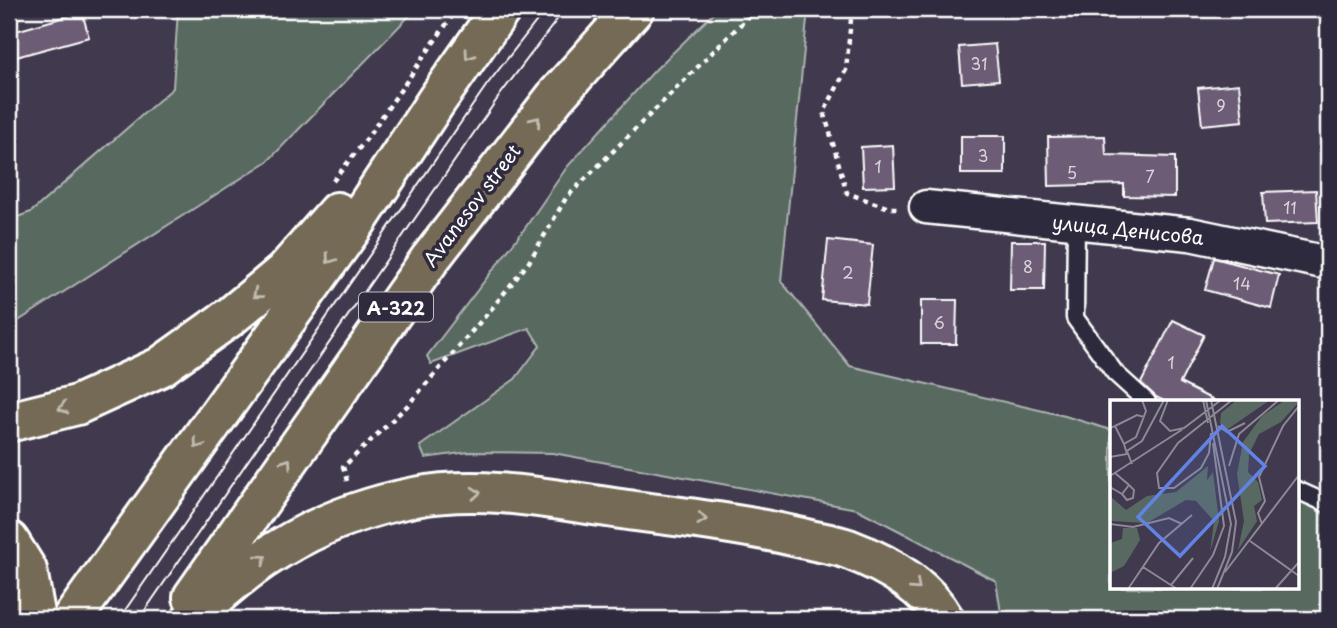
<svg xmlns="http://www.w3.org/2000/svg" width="1337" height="628" font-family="'Playpen Sans',sans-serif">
	<rect width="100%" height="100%" fill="#41394e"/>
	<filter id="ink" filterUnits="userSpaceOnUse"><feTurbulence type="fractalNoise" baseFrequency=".0143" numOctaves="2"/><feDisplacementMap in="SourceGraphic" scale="14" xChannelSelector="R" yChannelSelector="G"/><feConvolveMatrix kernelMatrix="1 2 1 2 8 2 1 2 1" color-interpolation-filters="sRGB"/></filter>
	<g filter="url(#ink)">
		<path fill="#586961" stroke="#acb4b0" stroke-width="2" d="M 178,9 L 416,9 L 268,161 L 9,327 L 9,220 L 31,212 L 173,88 Z
			M 718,9 L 808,9 L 781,281 L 850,366 L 1065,416 L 1111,430 L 1111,588 L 1297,588 L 1297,500 L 1314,508 L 1328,518 L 1328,619 L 1002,619 L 996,581 L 857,509 L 553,453 L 469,452 L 425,458 L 420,446 L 515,379 L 540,346 L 529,328 L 431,364 L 427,356 L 525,228 L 567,167 L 655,70 Z"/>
		<path fill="#6c5b75" stroke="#fff" stroke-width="2" d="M 82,12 L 89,37 L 9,59 L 9,33 Z
			M 995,44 L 999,80 L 962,83 L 959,47 Z
			M 1239,84 L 1243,121 L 1202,125 L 1198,88 Z
			M 961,136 L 1005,136 L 1005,174 L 961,174 Z
			M 1105,136 L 1106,155 L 1175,157 L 1175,197 L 1124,196 L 1124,184 L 1049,186 L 1048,137 Z
			M 893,145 L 895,186 L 863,187 L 861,147 Z
			M 1316,190 L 1318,222 L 1265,224 L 1263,192 Z
			M 828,240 L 873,245 L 867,304 L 822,300 Z
			M 1011,241 L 1045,241 L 1044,290 L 1010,290 Z
			M 1214,258 L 1279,275 L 1271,308 L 1205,290 Z
			M 921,300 L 957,300 L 956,344 L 921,344 Z
			M 1173,320 L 1204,335 L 1180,383 L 1217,402 L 1166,402 L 1156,397 L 1141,383 Z"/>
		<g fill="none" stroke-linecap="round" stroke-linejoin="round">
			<g stroke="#fff" stroke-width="21">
				<path id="lane" d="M 1076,223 L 1075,318 L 1115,373 L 1147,402
					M 1297,490 L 1328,504"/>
			</g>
			<g stroke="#fff" stroke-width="37">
				<path id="street" d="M 926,207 L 1190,234 L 1328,263"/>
			</g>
			<g stroke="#fff" stroke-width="44">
				<path id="highway" d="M 9,422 L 77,405 L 160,367 L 230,317 L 284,272 L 337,212
					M 9,541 L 27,570 L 36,619
					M 193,597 L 430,259 L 556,96 L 634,9
					M 72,619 L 355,224 L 437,100 L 501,9
					M 192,619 C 255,555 326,514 415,497 C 487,483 564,502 635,511 C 692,518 747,525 802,538 C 817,542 834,544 848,549 C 885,563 925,585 944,619"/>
			</g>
			<path stroke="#fff" stroke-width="4.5" stroke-dasharray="5 5" stroke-linecap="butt" d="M 852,9 L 846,70 L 824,112 L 847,193 L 889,208 L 899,208
				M 333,181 L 365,141 L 457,9
				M 347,481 L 343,467 L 407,406 L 493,307 L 529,262 L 566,198 L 756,9"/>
			<use href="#lane" stroke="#2f2a3d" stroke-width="16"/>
			<use href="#street" stroke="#2f2a3d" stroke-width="32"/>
			<use href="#highway" stroke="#746b55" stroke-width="38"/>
			<path stroke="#fff" stroke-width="2" d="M 119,619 L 486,86 L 546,9
				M 139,619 L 500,95 L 565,9"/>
		</g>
		<defs><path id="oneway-chevron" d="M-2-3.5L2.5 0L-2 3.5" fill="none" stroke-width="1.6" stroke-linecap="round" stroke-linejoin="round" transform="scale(1.75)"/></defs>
		<g stroke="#c0bcb2">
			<use href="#oneway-chevron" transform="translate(469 55) rotate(125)"/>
			<use href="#oneway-chevron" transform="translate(536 121) rotate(-51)"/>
			<use href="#oneway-chevron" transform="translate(330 259) rotate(126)"/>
			<use href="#oneway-chevron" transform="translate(257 294) rotate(141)"/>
			<use href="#oneway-chevron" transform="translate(63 408) rotate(165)"/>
			<use href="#oneway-chevron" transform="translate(198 444) rotate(126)"/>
			<use href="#oneway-chevron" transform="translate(287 463) rotate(-55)"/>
			<use href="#oneway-chevron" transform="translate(476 493) rotate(-4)"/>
			<use href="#oneway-chevron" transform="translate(702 519) rotate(7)"/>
			<use href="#oneway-chevron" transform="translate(262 559) rotate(-37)"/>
			<use href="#oneway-chevron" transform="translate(916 586) rotate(42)"/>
		</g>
	</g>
	<g text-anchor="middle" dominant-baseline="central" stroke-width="7" stroke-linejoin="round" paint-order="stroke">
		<g font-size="16" fill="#dad6dc">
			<text x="979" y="63">31</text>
			<text x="1221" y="105">9</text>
			<text x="983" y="155">3</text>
			<text x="878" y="166">1</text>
			<text x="1072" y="172">5</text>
			<text x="1150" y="176">7</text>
			<text x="1290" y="207">11</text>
			<text x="1028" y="266">8</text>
			<text x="848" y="272">2</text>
			<text x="1242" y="283">14</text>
			<text x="939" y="322">6</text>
			<text x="1171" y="362">1</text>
		</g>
		<rect fill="#2f2a3d" stroke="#c1bfc5" stroke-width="2" x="359" y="292.5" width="74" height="29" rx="5"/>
		<g font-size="18" font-weight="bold" fill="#fff">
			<text x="396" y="307">А-322</text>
		</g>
		<g font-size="19" fill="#fff" stroke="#2f2a3d">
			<text transform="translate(471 205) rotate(-53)">Avanesov street</text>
			<text transform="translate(1128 229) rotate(6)">улица Денисова</text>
		</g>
	</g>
	<g transform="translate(1110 400)">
		<rect width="189" height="189" fill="#41394e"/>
		<path d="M 127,0 L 160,0 L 118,29 L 110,23 L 111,13 ZM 175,0 L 189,2 L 171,22 L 149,34 L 139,54 L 138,72 L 148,82 L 152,100 L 144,106 L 147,121 L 128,150 L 134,121 L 127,74 L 133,42 L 152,16 ZM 98,66 L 97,80 L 103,72 L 109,121 L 100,152 L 104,121 L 86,101 L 76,100 L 37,123 L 0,121 L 0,96 L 16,110 L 37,96 L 66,92 ZM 13,128 L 27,128 L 30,140 L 14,166 L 0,173 L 0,143 L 12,139 Z" fill="#586961"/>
		<path fill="none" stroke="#8d8895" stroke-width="2" d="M 58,0 L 50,21 L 60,31 L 74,28 L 111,0M 93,0 L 98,23M 96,0 L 121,124 L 115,157 L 102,189M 101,0 L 126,122 L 122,152 L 107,189M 5,26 L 27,15 L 34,17M 108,26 L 117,32 L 135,23M 0,28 L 5,26 L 14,44M 101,33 L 99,53 L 91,68 L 64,88 L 49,88 L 47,73 L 68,43 L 122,0M 0,57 L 17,54 L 14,44 L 26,37 L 36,11 L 32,0M 22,64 L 17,51 L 32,41 L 54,0M 119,66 L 129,34 L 169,0M 0,76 L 73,29M 0,87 L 12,94 L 19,85 L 5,73M 12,94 L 17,100 L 23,98 L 24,90 L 19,85M 0,124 L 23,127 L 59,118 L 72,124M 152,124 L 148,113 L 155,101 L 149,77 L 173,26 L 189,6M 140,141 L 189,176M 33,167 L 67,189M 115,172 L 189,75M 61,185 L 83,158M 18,189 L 49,143 L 82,115M 80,189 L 103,155 L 114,126 L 103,43M 165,189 L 189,162"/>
		<path fill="#6183e4" fill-opacity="0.15" stroke="#6183e4" stroke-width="3.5" d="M 112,26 L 155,66 L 70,156 L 28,117 Z"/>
		<rect width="189" height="189" fill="none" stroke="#fff" stroke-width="3.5"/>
	</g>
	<rect width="1337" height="628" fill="none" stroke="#2f2a3d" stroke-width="35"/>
	<rect x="18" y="18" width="1302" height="593" fill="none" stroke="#fff" stroke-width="2.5" filter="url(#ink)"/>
</svg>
